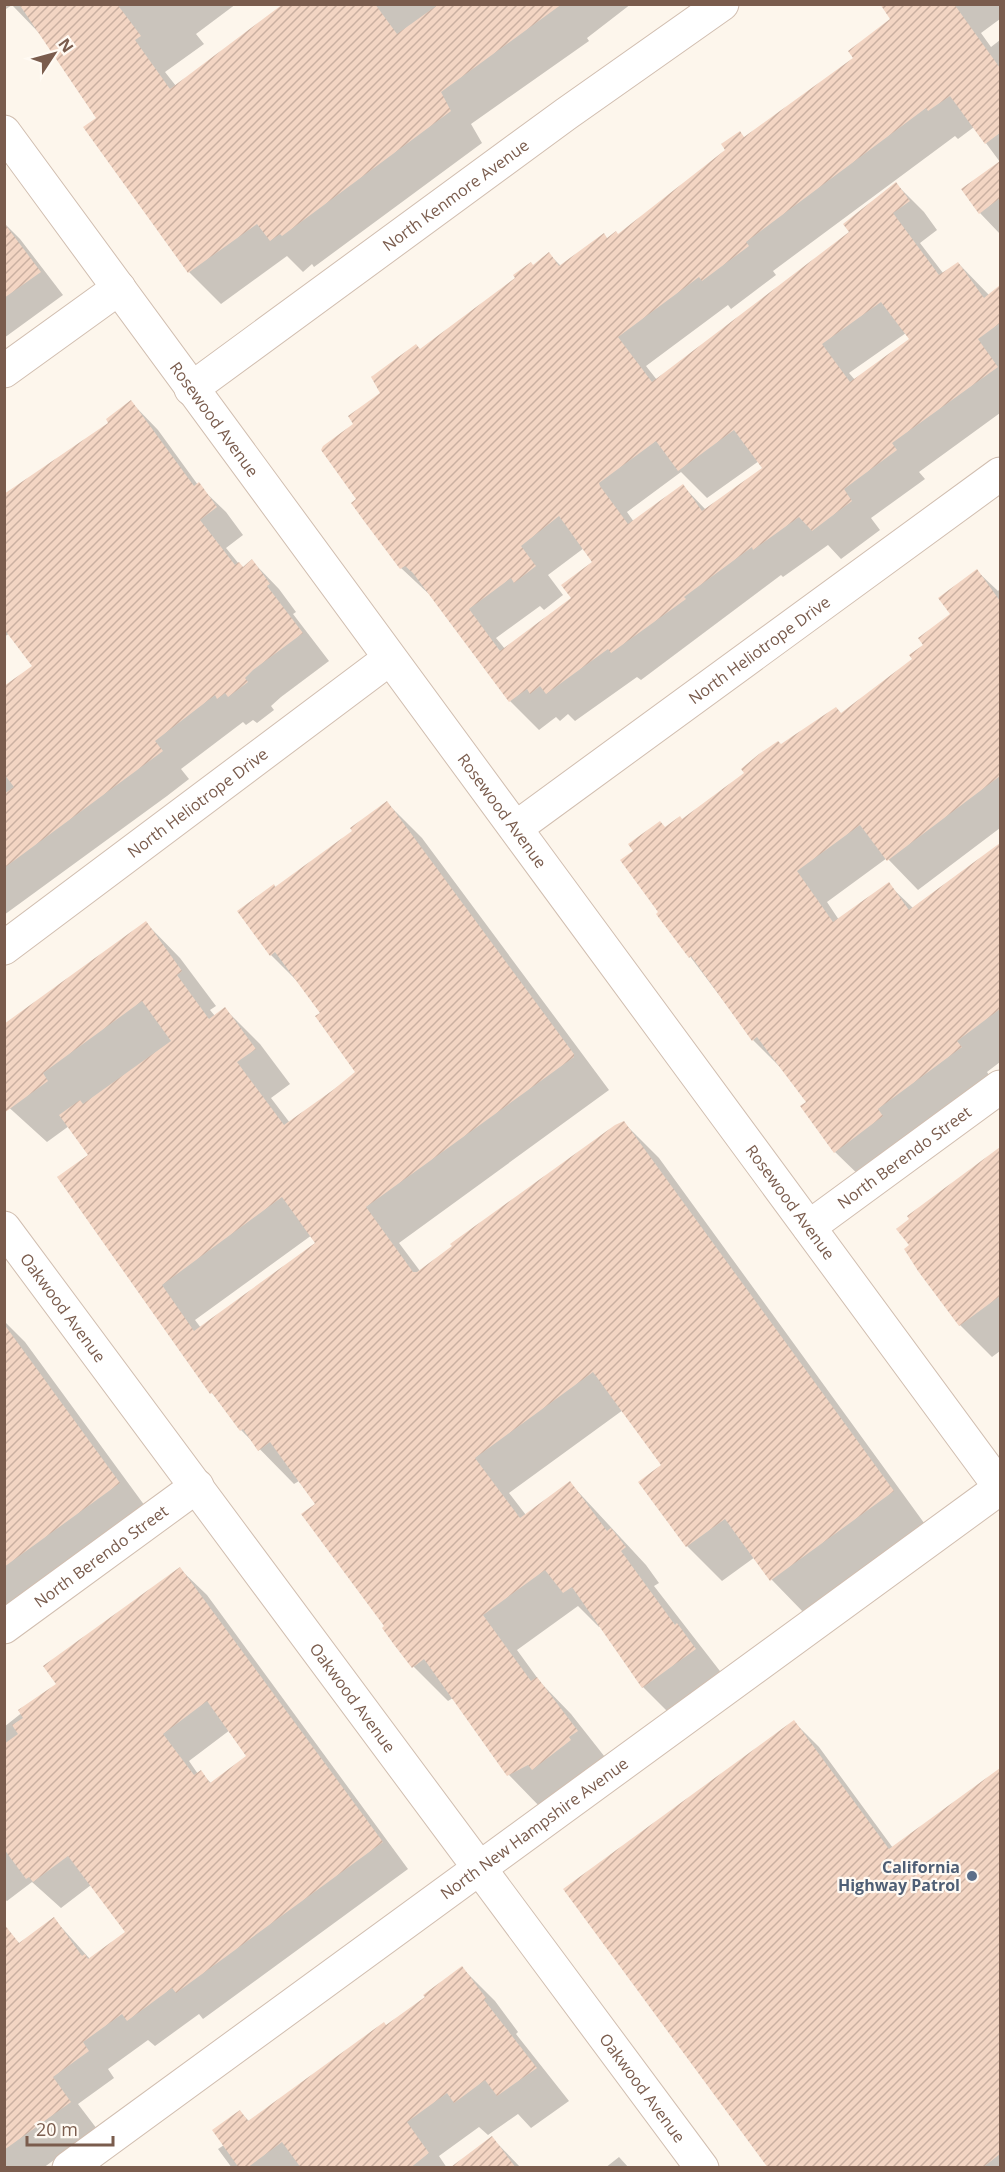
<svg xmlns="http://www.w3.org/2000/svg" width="1005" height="2172" font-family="'Open Sans',sans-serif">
	<defs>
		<pattern id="building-hatch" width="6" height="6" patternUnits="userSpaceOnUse" patternTransform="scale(1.5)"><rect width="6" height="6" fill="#f3d5c3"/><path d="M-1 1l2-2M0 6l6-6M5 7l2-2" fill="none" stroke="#cab0a1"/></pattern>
	</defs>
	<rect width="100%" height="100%" fill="#fdf6ec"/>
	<path fill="#0003" fill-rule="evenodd" d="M 4,4 L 236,4 L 196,34 L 204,44 L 165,72 L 176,86 L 285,4 L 631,4 L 587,38 L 589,41 L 471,124 L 482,143 L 314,267 L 312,264 L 303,272 L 287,256 L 221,304 L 189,272 L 85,127 L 98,118 L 42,36 L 12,5 L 6,9 Z
		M 882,4 L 1000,4 L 1000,19 L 981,33 L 991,47 L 1000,40 L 1000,162 L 974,127 L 958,139 L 955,136 L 773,271 L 776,275 L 731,309 L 728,305 L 646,366 L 657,380 L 851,233 L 896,184 L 924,212 L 937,230 L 920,243 L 943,273 L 958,263 L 989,295 L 1000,289 L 1000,413 L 919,472 L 925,479 L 871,518 L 880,530 L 841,559 L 828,545 L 783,577 L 781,575 L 641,680 L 637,677 L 575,721 L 568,714 L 560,721 L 556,717 L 539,730 L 510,701 L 431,596 L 401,568 L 353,503 L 358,499 L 355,424 L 420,350 L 549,254 L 561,266 L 618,236 L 855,58 L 892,19 ZM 906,333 L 911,340 L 855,380 L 849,373 ZM 759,461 L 764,468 L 706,510 L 683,486 L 634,522 L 627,512 L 681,472 L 707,498 ZM 584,548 L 594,562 L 574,599 L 505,649 L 496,638 L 540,606 L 544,610 L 563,595 L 548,575 Z
		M 1000,162 L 1000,234 L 980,213 L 963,190 Z
		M 4,223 L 20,239 L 63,295 L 4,338 Z
		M 131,402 L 158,430 L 198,485 L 226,512 L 243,535 L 226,548 L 239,564 L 243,568 L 252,561 L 279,589 L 296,612 L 293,614 L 329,661 L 281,697 L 271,706 L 274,710 L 257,723 L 253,720 L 246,725 L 243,722 L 181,769 L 189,779 L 167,796 L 4,915 L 4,688 L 35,666 L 10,633 L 4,637 L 4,498 L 110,423 Z
		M 977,571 L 998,591 L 1000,589 L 1000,828 L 918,890 L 887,858 L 827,902 L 839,920 L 888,884 L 913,908 L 1000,844 L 1000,1062 L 987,1072 L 991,1078 L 866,1182 L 835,1152 L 808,1102 L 783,1070 L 753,1040 L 658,914 L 666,828 L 683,820 L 781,746 L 842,714 L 915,660 L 952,614 Z
		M 387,803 L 422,838 L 609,1090 L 399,1243 L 420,1271 L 624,1123 L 659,1158 L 927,1527 L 806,1615 L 772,1580 L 755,1557 L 722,1581 L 687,1546 L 663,1465 L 623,1410 L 509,1493 L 526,1515 L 570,1483 L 646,1565 L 659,1583 L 654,1586 L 730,1684 L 678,1722 L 643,1687 L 601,1626 L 599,1627 L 578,1606 L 517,1650 L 541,1683 L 571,1714 L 612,1766 L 543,1810 L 509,1775 L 453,1698 L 448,1701 L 413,1666 L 317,1505 L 299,1481 L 294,1484 L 241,1430 L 212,1393 L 59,1178 L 90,1155 L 69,1126 L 47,1142 L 4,1103 L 146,923 L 180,958 L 216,1006 L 210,1010 L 215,1016 L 225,1009 L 260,1044 L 290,1084 L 271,1098 L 290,1123 L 357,1072 L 322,1013 L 303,987 L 271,955 L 276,889 L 354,831 ZM 312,1235 L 317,1243 L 201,1328 L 195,1320 Z
		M 1000,1149 L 1000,1351 L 992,1357 L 960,1325 L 906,1249 L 911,1246 L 911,1219 L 909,1216 Z
		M 4,1321 L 25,1342 L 153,1517 L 4,1625 Z
		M 180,1569 L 207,1595 L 408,1869 L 203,2019 L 199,2014 L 155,2046 L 148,2040 L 108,2069 L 114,2078 L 78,2104 L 97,2129 L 43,2168 L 4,2168 L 4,1942 L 12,1936 L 20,1944 L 54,1919 L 90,1959 L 127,1932 L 91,1885 L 61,1908 L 32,1882 L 7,1901 L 4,1899 L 4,1727 L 58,1684 ZM 230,1730 L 249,1757 L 212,1784 L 200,1772 L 198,1774 L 189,1761 Z
		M 794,1722 L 819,1747 L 893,1848 L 1000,1770 L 1000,2168 L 770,2168 Z
		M 462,1968 L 495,2001 L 518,2032 L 516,2034 L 569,2101 L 531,2128 L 518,2114 L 488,2135 L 479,2127 L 439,2156 L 447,2168 L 232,2168 L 218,2149 L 224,2145 L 240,2112 L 250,2122 L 427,1998 Z
		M 492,2138 L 521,2168 L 461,2168 L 458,2164 Z
		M 619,2157 L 629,2168 L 605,2168 Z"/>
	<path fill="url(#building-hatch)" fill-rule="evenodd" d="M 19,4 L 117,4 L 141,36 L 135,40 L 170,89 L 283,4 L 375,4 L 397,34 L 439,4 L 562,4 L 441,92 L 451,111 L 282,236 L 280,234 L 270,241 L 257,224 L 188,273 L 83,127 L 96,118 Z
		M 880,4 L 954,4 L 1000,68 L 1000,133 L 985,144 L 950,96 L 928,111 L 926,108 L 746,242 L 749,246 L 702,281 L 699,277 L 618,337 L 652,382 L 849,232 L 843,224 L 896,182 L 910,201 L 893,213 L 939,275 L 958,262 L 984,298 L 1000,285 L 1000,323 L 978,339 L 998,367 L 892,443 L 897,450 L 844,489 L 852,501 L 812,531 L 799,517 L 753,550 L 752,547 L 684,597 L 686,599 L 611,653 L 608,649 L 546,694 L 540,686 L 530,694 L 527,689 L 509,702 L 413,573 L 405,566 L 400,569 L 364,521 L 351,503 L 356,499 L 321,450 L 323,446 L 353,424 L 348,416 L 380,393 L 371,377 L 416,344 L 420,349 L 515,278 L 513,275 L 531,262 L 533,265 L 549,252 L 559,266 L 604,233 L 607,238 L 616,231 L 618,234 L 725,150 L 721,144 L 740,131 L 744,137 L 853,58 L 848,51 L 890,19 ZM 881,302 L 909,339 L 850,382 L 822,344 ZM 734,430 L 762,468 L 702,511 L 683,484 L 628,524 L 600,486 L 599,483 L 656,441 L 678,471 ZM 559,516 L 592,562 L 561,585 L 571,598 L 500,651 L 469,609 L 511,578 L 514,583 L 536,566 L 521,546 Z
		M 1000,161 L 1000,198 L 979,214 L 961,189 Z
		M 4,223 L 41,272 L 4,298 Z
		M 131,400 L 194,486 L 199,482 L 217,507 L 200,520 L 235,565 L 239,562 L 243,567 L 252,559 L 270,584 L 267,586 L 303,633 L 253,670 L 245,678 L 248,682 L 228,697 L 225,693 L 217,699 L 215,695 L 155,741 L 163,751 L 4,868 L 4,794 L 14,787 L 4,774 L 4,686 L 32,666 L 4,629 L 4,494 L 108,423 L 106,419 Z
		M 977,569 L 1000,601 L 1000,776 L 887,861 L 860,825 L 797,871 L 833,922 L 889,882 L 909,910 L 1000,843 L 1000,1009 L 957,1041 L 962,1047 L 878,1109 L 883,1116 L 834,1153 L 800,1106 L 806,1102 L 757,1037 L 752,1041 L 691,956 L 689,958 L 656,914 L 658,912 L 620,860 L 633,851 L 628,844 L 660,821 L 665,827 L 680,816 L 682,819 L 744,773 L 741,769 L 759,754 L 778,741 L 781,744 L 836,707 L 841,713 L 912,659 L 909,655 L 923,645 L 918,638 L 950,614 L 938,598 Z
		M 387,801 L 574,1054 L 574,1057 L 366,1207 L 413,1272 L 417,1272 L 452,1246 L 450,1244 L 615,1125 L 624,1121 L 894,1491 L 770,1581 L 725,1519 L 686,1547 L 638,1482 L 661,1465 L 593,1372 L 475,1458 L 520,1518 L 570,1481 L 607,1531 L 611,1528 L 626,1547 L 621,1551 L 675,1625 L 677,1623 L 696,1649 L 642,1688 L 572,1587 L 563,1593 L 545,1570 L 483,1615 L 531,1681 L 537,1677 L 578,1731 L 569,1737 L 571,1740 L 532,1770 L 528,1765 L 507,1776 L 424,1659 L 412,1668 L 395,1646 L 382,1628 L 384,1626 L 301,1514 L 315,1504 L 270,1442 L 258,1451 L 243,1429 L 240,1431 L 212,1393 L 210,1394 L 57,1177 L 88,1155 L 59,1115 L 80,1100 L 83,1104 L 171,1041 L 142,1001 L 43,1073 L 48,1081 L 4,1113 L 4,1024 L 146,921 L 182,971 L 177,975 L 209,1019 L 225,1007 L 256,1049 L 237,1062 L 284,1125 L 333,1090 L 355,1072 L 315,1016 L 320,1013 L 275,952 L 270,956 L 237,911 L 274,884 L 275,887 L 352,831 L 350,828 ZM 282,1197 L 315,1243 L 194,1331 L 162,1285 Z
		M 1000,1147 L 1000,1296 L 959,1326 L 918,1271 L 904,1249 L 909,1245 L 896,1229 L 909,1219 L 907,1216 Z
		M 4,1324 L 120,1483 L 4,1567 Z
		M 180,1567 L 383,1842 L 176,1993 L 172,1988 L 127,2021 L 122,2014 L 83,2042 L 89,2051 L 53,2077 L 71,2102 L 4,2150 L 4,1924 L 19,1943 L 54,1917 L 82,1956 L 85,1954 L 88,1959 L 125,1932 L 68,1856 L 33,1882 L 29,1877 L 26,1879 L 4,1849 L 4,1744 L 18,1734 L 12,1725 L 23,1718 L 18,1710 L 56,1684 L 43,1666 ZM 207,1701 L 246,1756 L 210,1783 L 201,1770 L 194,1775 L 163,1734 Z
		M 794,1720 L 889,1849 L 1000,1768 L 1000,2154 L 982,2168 L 768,2168 L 563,1889 Z
		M 462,1966 L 486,1998 L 484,2000 L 537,2068 L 497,2096 L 485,2080 L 454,2103 L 447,2093 L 407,2122 L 429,2153 L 410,2168 L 301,2168 L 282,2142 L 247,2168 L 239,2168 L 212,2130 L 240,2110 L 248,2121 L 351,2046 L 384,2022 L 386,2025 L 425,1997 L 423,1995 Z
		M 492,2136 L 516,2168 L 451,2167 Z"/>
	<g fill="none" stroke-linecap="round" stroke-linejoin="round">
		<g stroke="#d1beb0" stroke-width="35">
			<g id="minor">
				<path id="s1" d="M 4,132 C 335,585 668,1035 1000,1487"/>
				<path d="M 4,371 L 119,288"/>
				<path id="s2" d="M 191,389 L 566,114 L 722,4"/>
				<path id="s3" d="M 517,827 L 1000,474"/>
				<path id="s4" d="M 4,948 L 389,659"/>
				<path id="s5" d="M 809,1227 L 1000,1087"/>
				<path id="s6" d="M 4,1228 L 702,2168"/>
				<path id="s7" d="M 4,1627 L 197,1486"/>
				<path id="s8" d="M 69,2168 L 1000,1488"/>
			</g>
		</g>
		<use href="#minor" stroke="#fff" stroke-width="33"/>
	</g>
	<circle fill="#5c6f8a" stroke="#fffaf3" stroke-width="2" cx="972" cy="1876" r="6"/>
	<g text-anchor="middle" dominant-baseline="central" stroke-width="4.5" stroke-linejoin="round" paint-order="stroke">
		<g font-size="16" fill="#7a5c4d" stroke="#fffaf3">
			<text stroke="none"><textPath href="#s2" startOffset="328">North Kenmore Avenue</textPath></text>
			<text stroke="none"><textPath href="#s1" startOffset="356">Rosewood Avenue</textPath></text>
			<text stroke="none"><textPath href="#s3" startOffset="300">North Heliotrope Drive</textPath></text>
			<text stroke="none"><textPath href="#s4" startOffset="242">North Heliotrope Drive</textPath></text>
			<text stroke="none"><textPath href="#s1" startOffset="842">Rosewood Avenue</textPath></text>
			<text stroke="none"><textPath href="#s5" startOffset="118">North Berendo Street</textPath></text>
			<text stroke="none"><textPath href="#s1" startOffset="1328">Rosewood Avenue</textPath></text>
			<text stroke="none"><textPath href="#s6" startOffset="99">Oakwood Avenue</textPath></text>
			<text stroke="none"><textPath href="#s7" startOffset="120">North Berendo Street</textPath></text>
			<text stroke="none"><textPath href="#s6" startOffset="585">Oakwood Avenue</textPath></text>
			<text stroke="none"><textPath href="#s8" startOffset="576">North New Hampshire Avenue</textPath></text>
			<text stroke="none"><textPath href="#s6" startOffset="1071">Oakwood Avenue</textPath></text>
		</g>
		<g font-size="16" font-weight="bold" fill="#4e5e75" stroke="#fffaf3" text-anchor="end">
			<text x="960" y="1867">California<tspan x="960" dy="18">Highway Patrol</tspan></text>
		</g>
	</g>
	<rect width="1005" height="2172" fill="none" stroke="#7a5c4d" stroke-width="12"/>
	<g transform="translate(54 54) rotate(54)" stroke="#fffaf3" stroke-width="4.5" paint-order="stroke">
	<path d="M0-4.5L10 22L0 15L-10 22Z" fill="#7a5c4d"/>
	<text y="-9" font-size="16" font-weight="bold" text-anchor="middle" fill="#7a5c4d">N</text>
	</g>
	<path d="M27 2136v9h86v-9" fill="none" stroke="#7a5c4d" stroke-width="3"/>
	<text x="36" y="2136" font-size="18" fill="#7a5c4d" stroke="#fffaf3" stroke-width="4.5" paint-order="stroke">20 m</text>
</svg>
